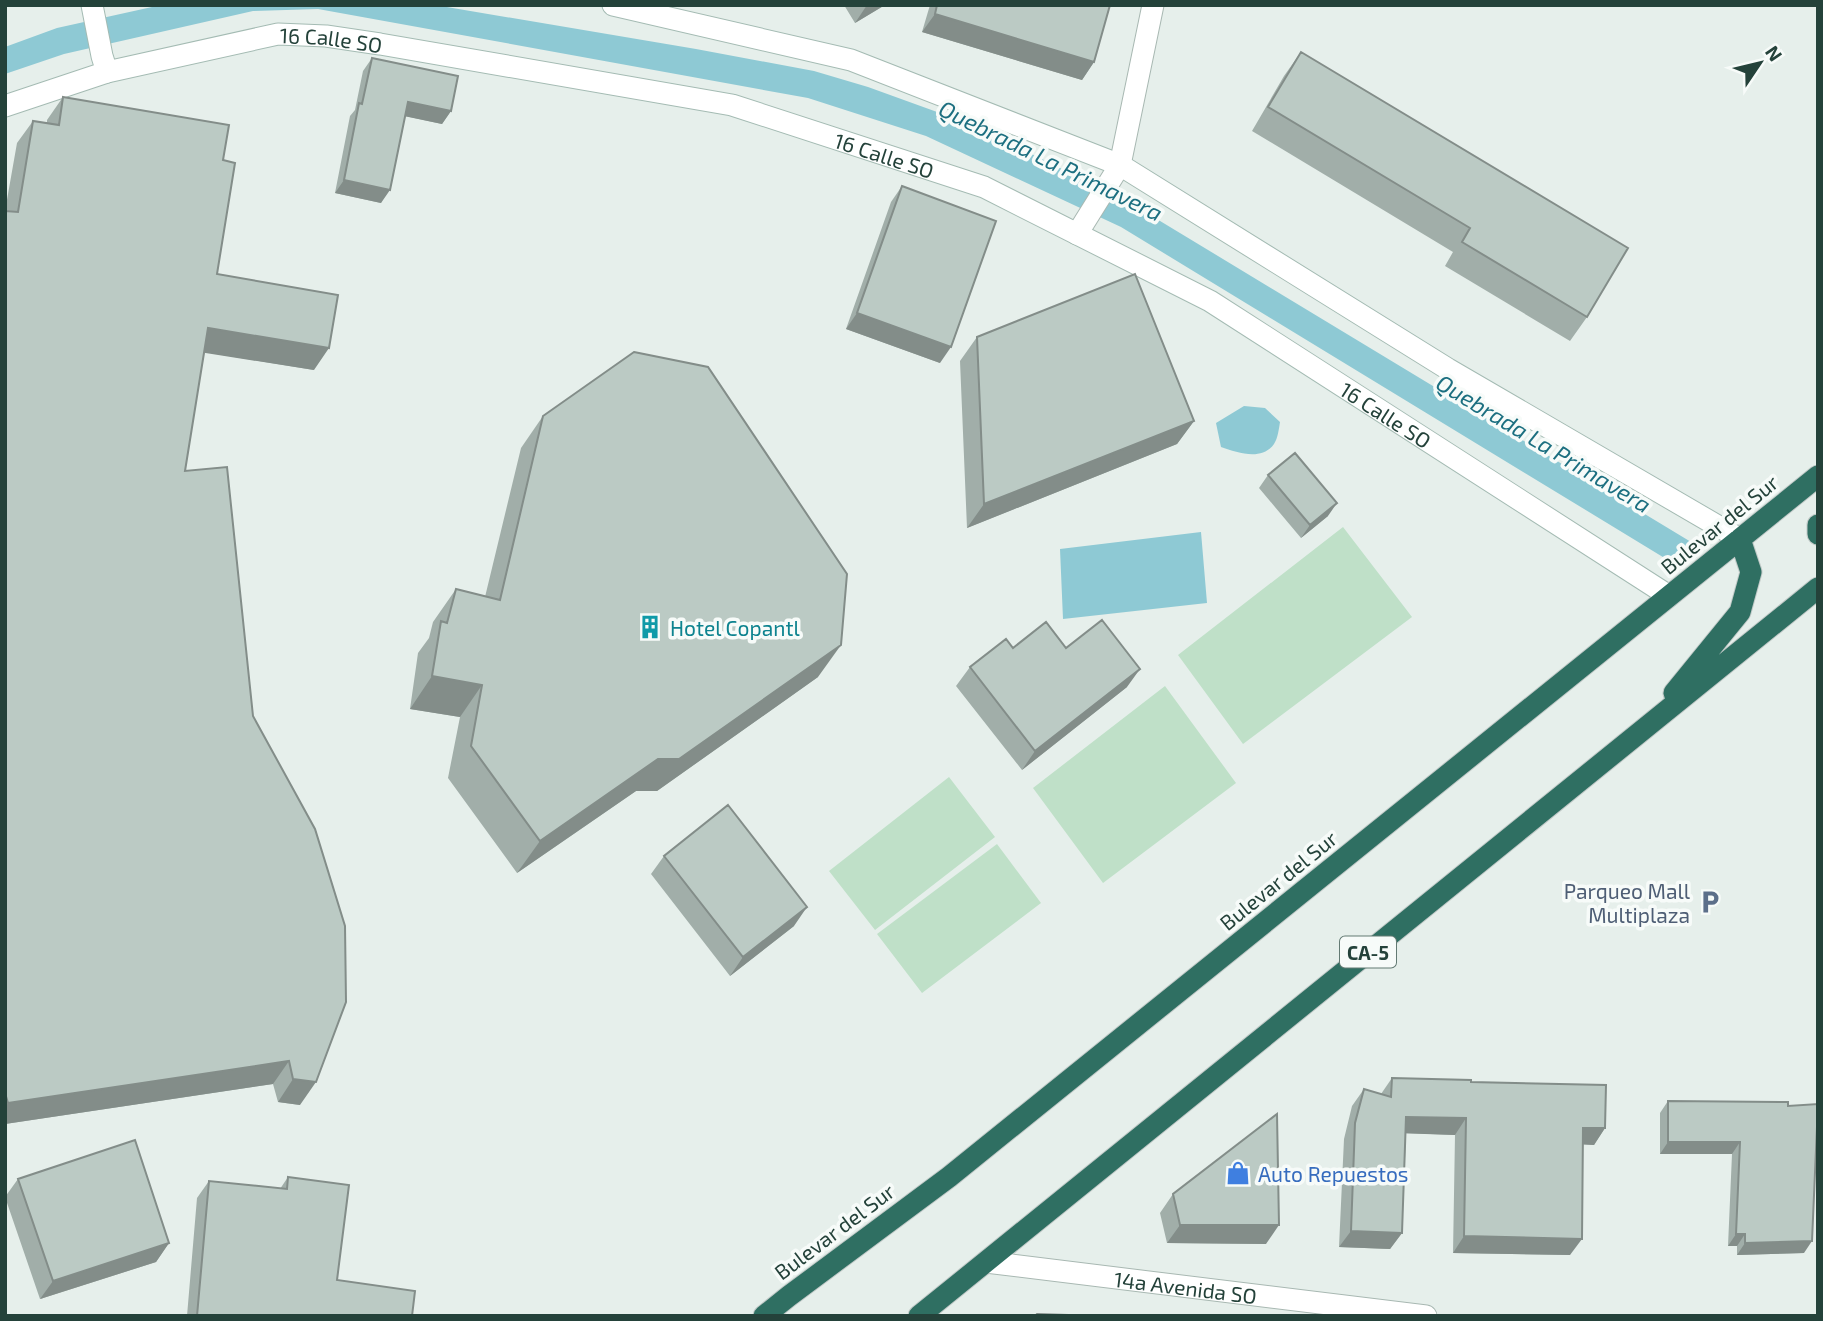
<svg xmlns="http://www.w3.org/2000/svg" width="1823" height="1321" font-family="'Exo 2',sans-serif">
	<rect width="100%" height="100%" fill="#e6efeb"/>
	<path fill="#bfe0c8" d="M 1343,527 L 1412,617 L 1243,744 L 1178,655 Z
		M 1165,686 L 1236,783 L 1103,883 L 1033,788 Z
		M 949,777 L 995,837 L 875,930 L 829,871 Z
		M 997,844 L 1041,903 L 922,993 L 877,934 Z"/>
	<path fill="#8ec9d4" d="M 161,5 L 435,5 L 696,49 L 814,71 L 868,87 L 973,125 L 1127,201 L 1696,545 L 1676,565 L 1121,227 L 926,136 L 808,98 L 318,9 L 253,11 L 64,54 L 5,74 L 5,47 L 57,28 Z
		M 1244,406 L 1265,408 L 1280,422 C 1279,428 1278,438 1274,444 C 1262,461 1238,453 1221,447 L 1216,423 Z
		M 1201,532 L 1207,603 L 1063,619 L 1060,549 Z"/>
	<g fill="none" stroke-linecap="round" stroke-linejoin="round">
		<g stroke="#a8b8b2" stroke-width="23">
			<g id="street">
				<path d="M 1077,234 L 1120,165 L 1153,5"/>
				<path id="s1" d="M 986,1262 L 1426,1316"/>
			</g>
		</g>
		<g stroke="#a4bbb3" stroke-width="23">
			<g id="secondary">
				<path d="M 92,5 L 102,56 L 107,72"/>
				<path d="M 613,5 L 851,60 L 1120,165 L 1448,369 L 1740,539"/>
				<path id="s2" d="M 5,106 L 107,72 L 278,34 L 326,36 L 380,44 L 732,105 L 984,187 L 1210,301 L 1669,596"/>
			</g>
		</g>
		<g stroke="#c2cac8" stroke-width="23">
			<path id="highway" d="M 1818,525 L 1818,534
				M 1674,693 L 1740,612 L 1751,572 L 1740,539
				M 764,1316 L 789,1296 L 949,1177 L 1818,476
				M 919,1316 L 1818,588"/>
		</g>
		<use href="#street" stroke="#fff" stroke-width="21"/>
		<use href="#secondary" stroke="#fff" stroke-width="21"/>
		<use href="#highway" stroke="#2f6f62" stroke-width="21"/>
	</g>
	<path fill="#a1aea9" d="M 844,5 L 885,5 L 855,23 Z
		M 930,5 L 1110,5 L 1094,62 L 1082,80 L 922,32 Z
		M 1301,52 L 1587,317 L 1570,341 L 1445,266 L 1453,252 L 1252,131 L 1284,76 Z
		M 372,58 L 451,111 L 442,124 L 405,116 L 381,203 L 335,193 L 350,116 L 355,110 L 363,71 Z
		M 63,97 L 223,160 L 217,274 L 314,370 L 204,352 L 185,471 L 253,716 L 300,1105 L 278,1102 L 273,1084 L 5,1124 L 5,211 L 17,143 L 33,121 L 47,123 L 47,120 Z
		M 902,186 L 940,363 L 846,329 L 891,202 Z
		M 977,337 L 1194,421 L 1177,444 L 967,528 L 960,361 Z
		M 543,416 L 818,677 L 657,791 L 636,791 L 517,873 L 448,778 L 460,717 L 410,709 L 418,653 L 429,638 L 433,622 L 456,589 L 485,597 L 521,448 Z
		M 1268,475 L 1328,516 L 1301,538 L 1259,488 Z
		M 1013,648 L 1066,648 L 1127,687 L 1022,770 L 956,686 L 970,667 Z
		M 664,856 L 794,926 L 730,976 L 651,874 Z
		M 1392,1078 L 1471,1082 L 1605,1128 L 1594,1145 L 1583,1144 L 1570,1255 L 1453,1253 L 1455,1135 L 1406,1133 L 1402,1233 L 1390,1249 L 1339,1247 L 1344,1139 L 1352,1106 L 1364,1089 L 1381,1094 Z
		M 1668,1101 L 1788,1102 L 1804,1253 L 1737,1255 L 1737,1246 L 1728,1246 L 1732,1154 L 1660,1154 L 1660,1113 Z
		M 288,1177 L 337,1280 L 412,1316 L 187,1316 L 197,1198 L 209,1181 L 280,1189 Z
		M 18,1179 L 169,1243 L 156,1262 L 40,1299 L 5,1197 Z
		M 1173,1194 L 1266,1244 L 1167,1243 L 1160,1213 Z"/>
	<path fill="#838d89" d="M 867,5 L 885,5 L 855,23 Z
		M 935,14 L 1094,62 L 1082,80 L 922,32 Z
		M 408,102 L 451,111 L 442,124 L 399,115 Z
		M 344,180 L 390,190 L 381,203 L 335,193 Z
		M 857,313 L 951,347 L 940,363 L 846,329 Z
		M 208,328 L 329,348 L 314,370 L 193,351 Z
		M 1194,421 L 1177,444 L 967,528 L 984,504 Z
		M 1337,503 L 1328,516 L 1301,538 L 1310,525 Z
		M 841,645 L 818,677 L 657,791 L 636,791 L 517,873 L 540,841 L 658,759 Z
		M 1140,669 L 1127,687 L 1022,770 L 1035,751 Z
		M 432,676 L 482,685 L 460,717 L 410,709 Z
		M 807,907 L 794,926 L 730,976 L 743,957 Z
		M 289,1061 L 273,1084 L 5,1124 L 5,1107 L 8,1103 Z
		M 293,1079 L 316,1082 L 300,1105 L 278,1102 Z
		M 1406,1117 L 1466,1118 L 1455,1135 L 1395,1133 Z
		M 1583,1128 L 1605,1128 L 1594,1145 L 1572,1144 Z
		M 1668,1142 L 1740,1142 L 1732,1154 L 1660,1154 Z
		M 1180,1225 L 1279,1225 L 1266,1244 L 1167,1243 Z
		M 1351,1231 L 1402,1233 L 1390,1249 L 1339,1247 Z
		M 1736,1234 L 1745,1234 L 1737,1246 L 1728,1246 Z
		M 1464,1236 L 1582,1239 L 1570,1255 L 1453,1253 Z
		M 1812,1241 L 1804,1253 L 1737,1255 L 1745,1243 Z
		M 169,1243 L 156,1262 L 40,1299 L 53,1281 Z"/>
	<path fill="#bbcac4" stroke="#838d89" stroke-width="2" d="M 937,5 L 1110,5 L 1094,62 L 935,14 Z
		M 1301,52 L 1628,248 L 1587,317 L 1462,242 L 1470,228 L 1268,107 Z
		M 372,58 L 458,76 L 451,111 L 408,102 L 390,190 L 344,180 L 359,103 L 362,104 Z
		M 63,97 L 229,125 L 223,160 L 235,163 L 217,274 L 338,295 L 329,348 L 208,328 L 185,471 L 227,467 L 253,716 L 315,829 L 345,926 L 346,1002 L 316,1082 L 293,1079 L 289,1061 L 8,1103 L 5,1093 L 5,211 L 18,212 L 33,121 L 59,125 Z
		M 902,186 L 996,221 L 951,347 L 857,313 Z
		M 1135,274 L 1194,421 L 984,504 L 977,337 Z
		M 634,352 L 708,367 L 847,574 L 841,645 L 679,759 L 658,759 L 540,841 L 471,746 L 482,685 L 432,676 L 441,621 L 447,623 L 456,589 L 500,600 L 543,416 Z
		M 1295,453 L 1337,503 L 1310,525 L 1268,475 Z
		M 1102,620 L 1140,669 L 1035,751 L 970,667 L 1006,639 L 1013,648 L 1046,622 L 1066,648 Z
		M 728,805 L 807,907 L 743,957 L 664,856 Z
		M 1392,1078 L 1471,1080 L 1471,1082 L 1606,1085 L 1605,1128 L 1583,1128 L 1582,1239 L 1464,1236 L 1466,1118 L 1406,1117 L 1402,1233 L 1351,1231 L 1355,1123 L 1364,1089 L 1391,1097 Z
		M 1668,1101 L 1788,1102 L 1788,1106 L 1818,1104 L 1812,1241 L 1745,1243 L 1745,1234 L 1736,1234 L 1740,1142 L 1668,1142 Z
		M 1277,1114 L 1279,1225 L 1180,1225 L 1173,1194 Z
		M 135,1140 L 169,1243 L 53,1281 L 18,1179 Z
		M 288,1177 L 349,1185 L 337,1280 L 415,1291 L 412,1316 L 197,1316 L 209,1181 L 287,1189 Z
		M 1037,1314 L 1100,1316 L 1035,1316 Z"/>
	<defs>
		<g id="building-bare" transform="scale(1.89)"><path d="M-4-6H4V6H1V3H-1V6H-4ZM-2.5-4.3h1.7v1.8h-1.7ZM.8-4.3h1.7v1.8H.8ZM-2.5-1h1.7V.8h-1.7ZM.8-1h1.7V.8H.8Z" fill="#0f9aa8" stroke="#f7fbf9" stroke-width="2.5" paint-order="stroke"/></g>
		<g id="parking-bare" transform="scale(1.89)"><path d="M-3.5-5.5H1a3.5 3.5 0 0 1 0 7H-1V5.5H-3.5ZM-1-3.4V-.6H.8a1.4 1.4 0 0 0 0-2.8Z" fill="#5c6f8a" stroke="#f7fbf9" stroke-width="2.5" paint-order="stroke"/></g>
		<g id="shop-bare" transform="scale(1.89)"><path d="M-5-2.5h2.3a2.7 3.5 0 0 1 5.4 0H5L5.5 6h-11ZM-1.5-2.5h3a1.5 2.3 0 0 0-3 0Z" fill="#3f7fe0" stroke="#f7fbf9" stroke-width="2.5" paint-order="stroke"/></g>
	</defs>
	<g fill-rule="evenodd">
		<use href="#building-bare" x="650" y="627"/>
		<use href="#parking-bare" x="1710" y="902"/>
		<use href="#shop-bare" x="1238" y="1173"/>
	</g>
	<g text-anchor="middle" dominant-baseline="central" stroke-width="7" stroke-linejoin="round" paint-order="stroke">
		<rect fill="#f7fbf9" stroke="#637a73" stroke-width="2" x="1340" y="936.5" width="56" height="31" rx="5"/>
		<g font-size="19" font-weight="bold" fill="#24423a">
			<text x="1368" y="952">CA-5</text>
		</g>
		<g font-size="21" fill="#24423a" stroke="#f7fbf9">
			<text stroke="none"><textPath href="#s2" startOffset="336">16 Calle SO</textPath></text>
			<text stroke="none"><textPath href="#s2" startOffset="903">16 Calle SO</textPath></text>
			<text stroke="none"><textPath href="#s2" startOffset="1470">16 Calle SO</textPath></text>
			<text transform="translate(1719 524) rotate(-39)">Bulevar del Sur</text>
			<text transform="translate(1278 880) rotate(-39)">Bulevar del Sur</text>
			<text transform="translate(834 1231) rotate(-37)">Bulevar del Sur</text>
			<text stroke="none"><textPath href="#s1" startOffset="201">14a Avenida SO</textPath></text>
		</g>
		<g font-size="21" fill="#0d838f" stroke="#f7fbf9" text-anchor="start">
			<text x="670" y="627">Hotel Copantl</text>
		</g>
		<g font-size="21" fill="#4e5e75" stroke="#f7fbf9" text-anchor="end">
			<text x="1690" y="890">Parqueo Mall<tspan x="1690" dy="24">Multiplaza</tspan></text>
		</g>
		<g font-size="21" fill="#366cbe" stroke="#f7fbf9" text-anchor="start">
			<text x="1258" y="1173">Auto Repuestos</text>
		</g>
		<g font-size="23" font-style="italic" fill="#1c6f80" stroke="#f7fbf9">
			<text transform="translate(1051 160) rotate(26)">Quebrada La Primavera</text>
			<text transform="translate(1544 443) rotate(31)">Quebrada La Primavera</text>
		</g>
	</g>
	<rect width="1823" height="1321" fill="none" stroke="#24423a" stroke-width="14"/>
	<g transform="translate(1760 63) rotate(55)" stroke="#f7fbf9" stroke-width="5" paint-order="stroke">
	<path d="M0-5L12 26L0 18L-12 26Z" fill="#24423a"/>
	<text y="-10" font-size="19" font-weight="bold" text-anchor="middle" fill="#24423a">N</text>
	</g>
</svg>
